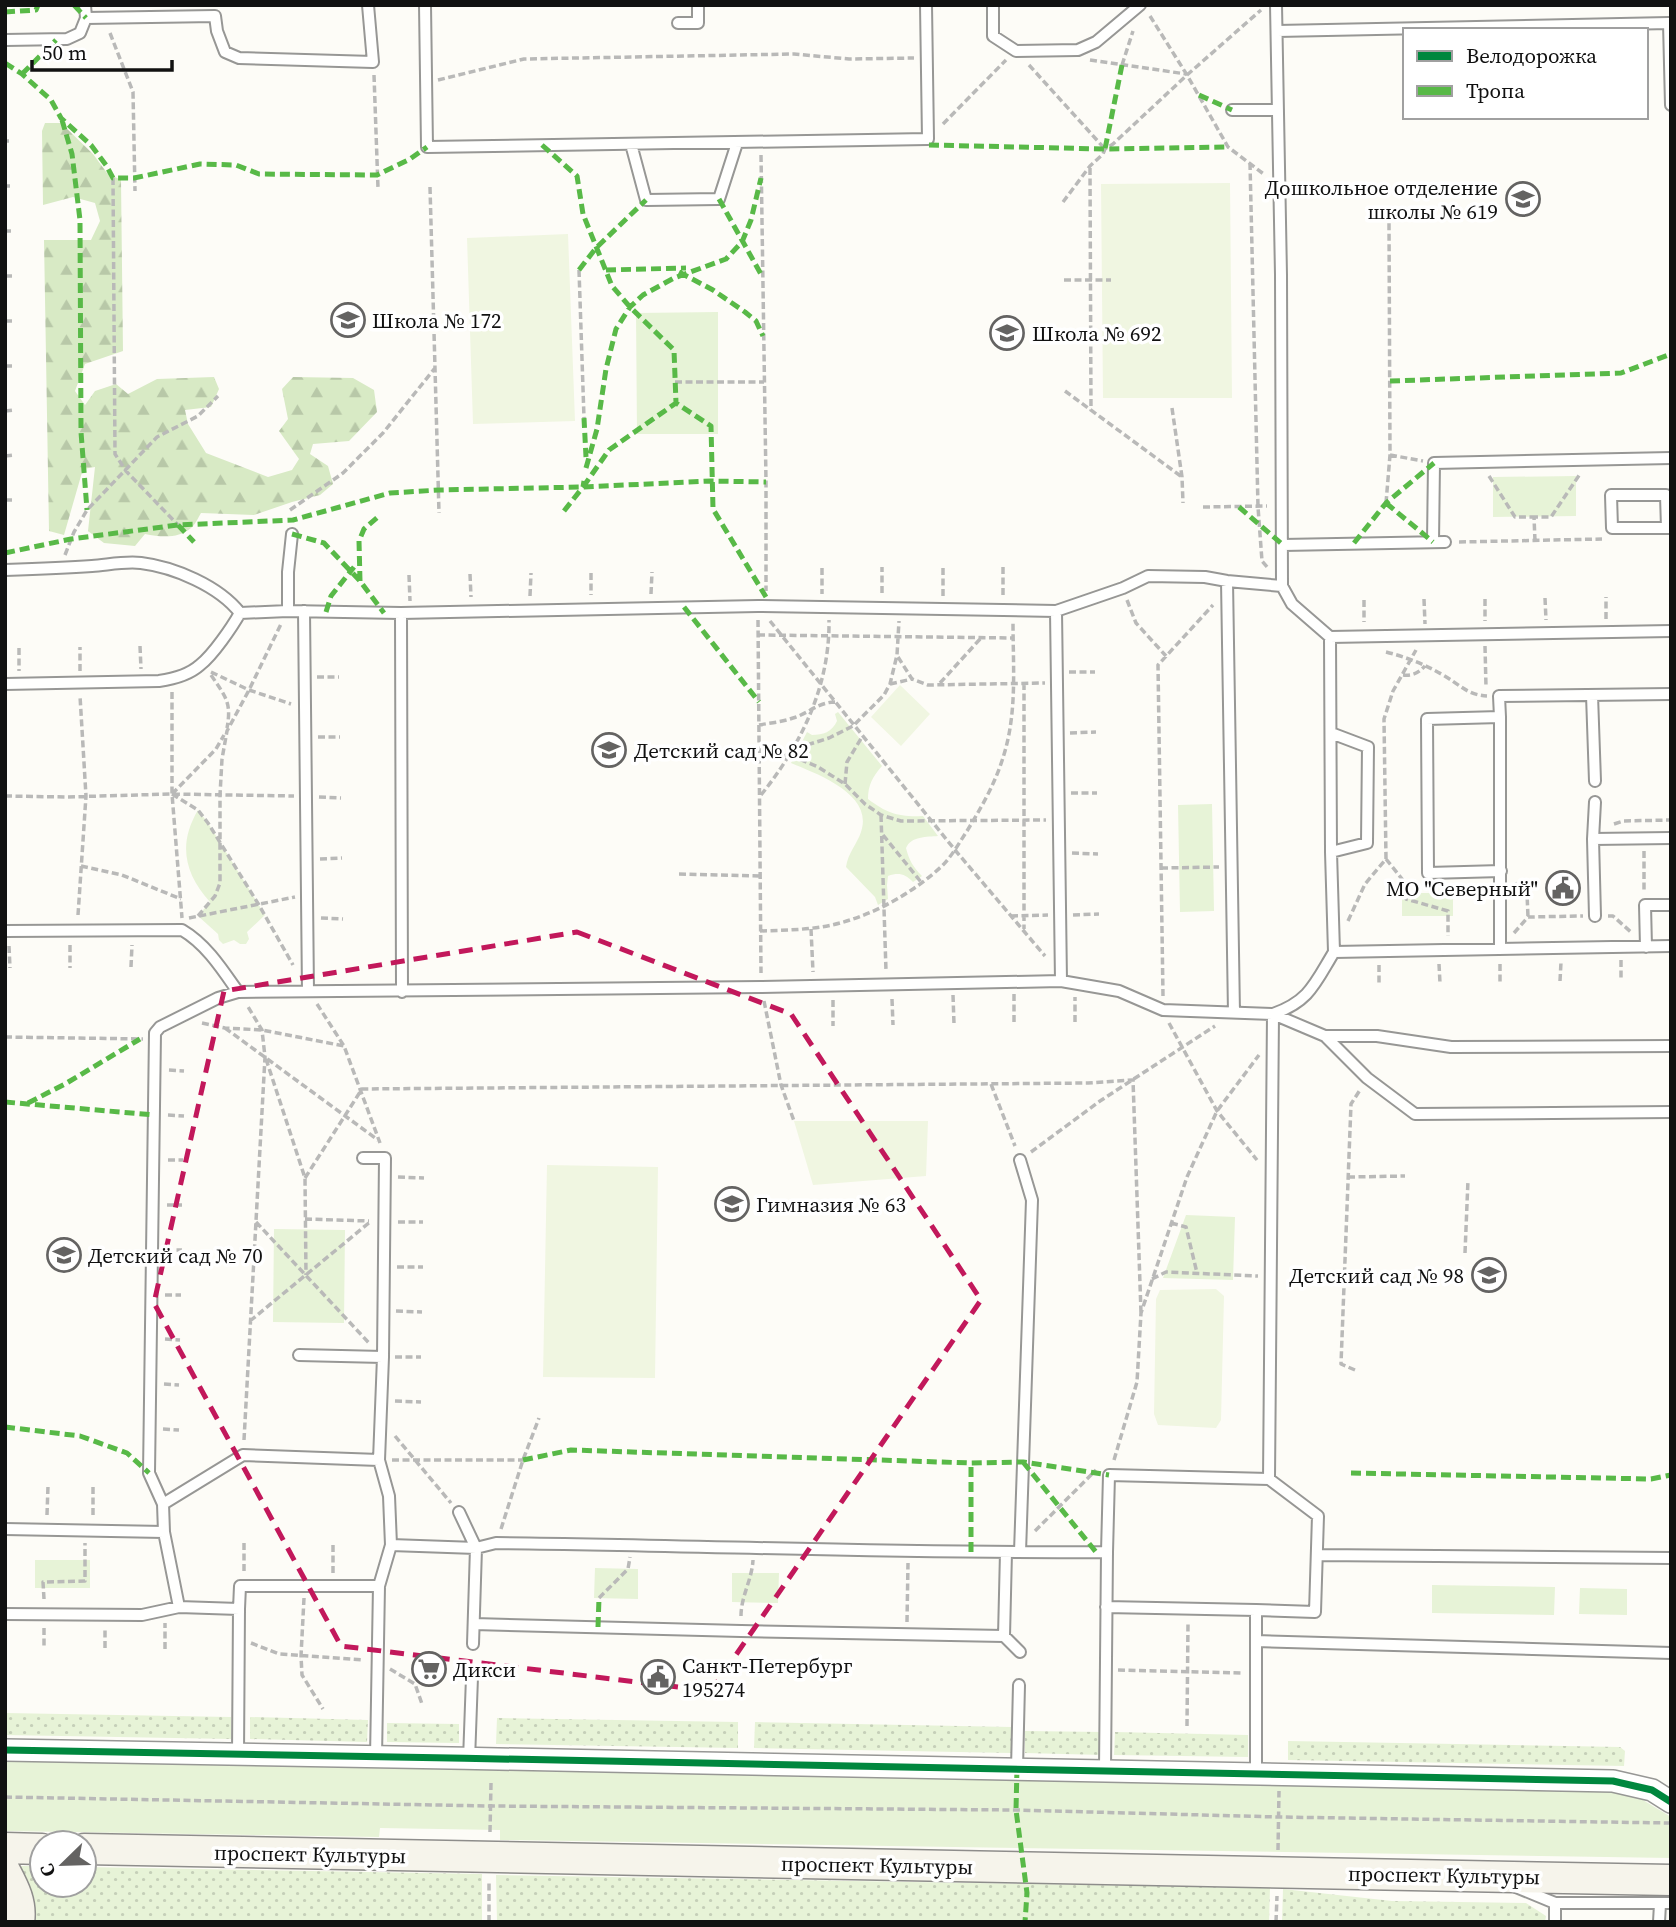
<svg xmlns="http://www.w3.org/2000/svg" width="1676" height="1927" font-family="'Source Serif 4',serif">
	<defs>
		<pattern id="grass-dots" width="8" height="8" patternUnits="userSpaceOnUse" patternTransform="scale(1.75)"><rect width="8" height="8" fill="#e7f3d7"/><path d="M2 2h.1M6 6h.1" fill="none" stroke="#c5cfb8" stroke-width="1.8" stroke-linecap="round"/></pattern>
		<pattern id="forest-firs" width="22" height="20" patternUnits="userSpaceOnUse" patternTransform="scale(1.75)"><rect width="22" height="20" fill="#d8eac5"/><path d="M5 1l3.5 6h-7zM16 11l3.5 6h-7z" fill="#b8c8a8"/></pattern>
	</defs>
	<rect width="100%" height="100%" fill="#fdfcf7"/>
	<path fill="url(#grass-dots)" d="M 5,1713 L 231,1717 L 231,1739 L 5,1735 Z
		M 250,1717 L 368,1720 L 367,1742 L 250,1739 Z
		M 497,1718 L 738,1722 L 738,1748 L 496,1744 Z
		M 755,1722 L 1012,1727 L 1011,1753 L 754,1748 Z
		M 387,1723 L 459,1724 L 459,1743 L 387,1742 Z
		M 1025,1731 L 1103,1732 L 1102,1755 L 1025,1753 Z
		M 1115,1732 L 1248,1735 L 1248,1757 L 1114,1755 Z
		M 1288,1741 L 1620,1747 L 1625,1751 L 1624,1766 L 1288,1760 Z
		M 20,1866 L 42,1866 L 42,1885 L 84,1885 L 84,1867 L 482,1874 L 482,1922 L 33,1922 L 32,1895 Z
		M 496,1875 L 1270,1888 L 1269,1922 L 497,1922 Z
		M 1283,1889 L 1392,1901 L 1526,1903 L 1546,1916 L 1545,1922 L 1282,1922 Z"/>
	<path fill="url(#forest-firs)" d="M 45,123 L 61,123 L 93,154 L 107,173 L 121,180 L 123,351 L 85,364 L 75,391 L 85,405 L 95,391 L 116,384 L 128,394 L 157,379 L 214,377 L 219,389 L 211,407 L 185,410 L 188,424 L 206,453 L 268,477 L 292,470 L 299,459 L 279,431 L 288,419 L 282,389 L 293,377 L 353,378 L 374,390 L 377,412 L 349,441 L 313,444 L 310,454 L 328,466 L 333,484 L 320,495 L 292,502 L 254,515 L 201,513 C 198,518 195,525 191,528 C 178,539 161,537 145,534 L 135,546 L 104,543 L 88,531 L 95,467 L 83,469 L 64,535 L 49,531 L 44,240 L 91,240 L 100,221 L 95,203 L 73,197 L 43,205 L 42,131 Z"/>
	<path fill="#e7f3d7" d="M 718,312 L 718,434 L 637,434 L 636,313 Z
		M 1576,476 L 1576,516 L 1493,517 L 1493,477 Z
		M 838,712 L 882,766 C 873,776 868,785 868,799 C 888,814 899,817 923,816 L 938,836 C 927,837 911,836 906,848 C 909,860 913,867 922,876 L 913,882 C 905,874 899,872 888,876 L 887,885 L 888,899 L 878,905 L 875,897 L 846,867 C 848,853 857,844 861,832 C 874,794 817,774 791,763 L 807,732 L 812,735 C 823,735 832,732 837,721 L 835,714 Z
		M 1212,804 L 1214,911 L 1180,912 L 1178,805 Z
		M 198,810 L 208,823 L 265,915 L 247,932 L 249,939 L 246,944 L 240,944 L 234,940 L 223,944 L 219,940 L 218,934 L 198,916 L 210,902 C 184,873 178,844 198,810 Z
		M 1402,893 L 1453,893 L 1453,916 L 1402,916 Z
		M 1186,1215 L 1235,1217 L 1233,1280 L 1163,1278 Z
		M 274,1229 L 345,1230 L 344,1323 L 273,1322 Z
		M 35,1560 L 90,1560 L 90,1588 L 35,1588 Z
		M 595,1568 L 638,1569 L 638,1599 L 594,1598 Z
		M 732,1573 L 779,1573 L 778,1603 L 732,1602 Z
		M 1432,1585 L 1555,1587 L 1554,1615 L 1432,1613 Z
		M 1580,1588 L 1627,1589 L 1627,1615 L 1579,1614 Z
		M 5,1761 L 1612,1791 L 1638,1797 L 1671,1817 L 1671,1858 L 500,1840 L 500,1830 L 380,1828 L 379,1837 L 5,1831 Z"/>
	<path fill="#f0f6e1" d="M 1230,183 L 1232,398 L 1103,398 L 1101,184 Z
		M 568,234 L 575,421 L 473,424 L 467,238 Z
		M 900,685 L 930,714 L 901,746 L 871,717 Z
		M 794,1121 L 928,1121 L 926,1176 L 813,1185 Z
		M 547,1165 L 658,1167 L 655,1378 L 543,1377 Z
		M 1216,1289 L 1224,1296 L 1221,1420 L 1216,1428 L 1158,1425 L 1154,1414 L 1156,1299 L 1160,1290 Z"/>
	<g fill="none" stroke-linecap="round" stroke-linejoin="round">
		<g stroke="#979795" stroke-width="14">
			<path id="service" d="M 425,5 L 427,147 L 928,139 L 926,5
				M 993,5 L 993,36 L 1016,51 L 1078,50 L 1096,42 L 1140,5
				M 1276,5 L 1281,275 L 1282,586 L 1292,604 L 1330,637 L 1671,631
				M 86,18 L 215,16 L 217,31 L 225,52 L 239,58 L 373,62 L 368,5
				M 678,23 L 698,23 L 698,5
				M 1671,23 L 1669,23 L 1671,105
				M 1277,31 L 1669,23
				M 5,40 L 67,39 L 80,33 L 86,18 L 85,5
				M 1232,110 L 1278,110
				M 631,144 L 646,200 L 719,199 L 737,143
				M 1667,528 L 1666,495 L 1611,495 L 1612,528 L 1671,528
				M 1433,542 L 1434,463 L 1671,458
				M 1283,545 L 1445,542
				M 5,570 C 34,569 63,568 92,566 C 107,565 125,561 141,563 C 174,567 219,586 240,613
				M 1227,581 L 1234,1013
				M 288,611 L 288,572 L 292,534
				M 304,611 L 308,991
				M 1056,611 L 1061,981
				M 401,613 L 402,992
				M 1330,637 L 1331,852 L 1334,952 L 1671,946
				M 5,684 L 159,681 C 173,679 190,674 200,665 C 213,655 232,627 240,613 L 288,611 L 401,613 L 758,606 L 1056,611 L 1123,588 L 1148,576 L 1205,577 L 1227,581 L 1282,586
				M 1592,695 L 1595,781
				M 1500,717 L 1500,949
				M 1331,733 L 1368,747 L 1367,843 L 1331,852
				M 1593,839 L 1671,838
				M 1501,871 L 1428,873 L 1427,719 L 1500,717 L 1499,696 L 1671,694
				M 1595,916 L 1593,839 L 1595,802
				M 5,931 L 182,930 C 206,944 222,969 238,992
				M 1646,947 L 1645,905 L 1671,905
				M 1325,1036 L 1377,1036 L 1451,1047 L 1671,1046
				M 363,1158 L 385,1158 L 383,1357 L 379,1460 L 389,1496 L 391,1545 L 379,1586 L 376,1757
				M 299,1355 L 383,1357
				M 1269,1479 L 1273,1014 C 1310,1001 1315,983 1334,952
				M 163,1504 L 149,1473 L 155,1033 L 160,1027 L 218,998 L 238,992 L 761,987 L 1061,981 L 1119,991 L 1163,1010 L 1273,1014 L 1325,1036 L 1367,1078 L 1415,1114 L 1671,1112
				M 459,1512 L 476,1548 L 473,1644
				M 5,1529 L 164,1532
				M 391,1545 L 476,1548 L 496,1543 C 700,1545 904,1554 1107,1552 L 1105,1769
				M 1020,1552 L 1032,1200 L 1020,1160
				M 1107,1552 L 1109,1475 L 1269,1479 L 1318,1516 L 1315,1612 L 1256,1610
				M 1317,1555 L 1671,1558
				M 179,1607 L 164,1532 L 163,1504 L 243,1455 L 379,1460
				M 1106,1607 L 1256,1610 L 1256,1773
				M 239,1609 L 240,1586 L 379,1586
				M 5,1614 L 142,1615 L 179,1607 L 239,1609 L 238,1754
				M 474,1624 L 741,1631 L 1004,1636 L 1020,1652
				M 1004,1636 L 1006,1552
				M 1256,1641 L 1671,1653
				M 469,1760 L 472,1677
				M 1017,1768 L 1019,1685
				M 1516,1887 L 1555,1903 L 1671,1903
				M 1555,1903 L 1555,1922
				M 1659,1922 L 1660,1904"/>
		</g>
		<g stroke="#979795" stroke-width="24">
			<path id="minor" d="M 5,1750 C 541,1760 1077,1768 1613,1781 L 1652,1790 L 1671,1802"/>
		</g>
		<g stroke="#8e8d8b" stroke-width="33">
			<path id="secondary" d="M 5,1848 L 42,1849
				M 84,1849 L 1671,1880
				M 5,1871 C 14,1888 22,1903 19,1922"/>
		</g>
		<path stroke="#b9b9b8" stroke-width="3.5" stroke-dasharray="7 3.5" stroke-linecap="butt" d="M 1150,16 L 1187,75 L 1228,147 L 1265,175
			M 110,33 L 133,92 L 135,191
			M 1090,60 L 1186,74
			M 1029,65 L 1105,149
			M 1122,65 L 1133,31
			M 374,75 L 378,188
			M 438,80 L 524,59 L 794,54 L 849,59 L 914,58
			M 943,124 L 1006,60
			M 5,141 L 9,141
			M 761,155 L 766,482 L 766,591
			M 1250,163 L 1258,507 L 1262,561 L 1268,568
			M 1090,168 L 1091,411
			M 113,178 L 115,454 L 126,471 L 178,525
			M 5,186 L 10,186
			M 430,187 L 439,513
			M 1063,202 L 1090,166 L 1103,154 L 1105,149 L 1113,144 L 1187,75 L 1261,10
			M 5,231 L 11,231
			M 579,270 L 584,418
			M 5,276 L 12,276
			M 1064,280 L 1111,280
			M 5,321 L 12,321
			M 5,366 L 13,366
			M 675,382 L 764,382
			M 1065,391 L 1182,477
			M 1172,408 L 1182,477 L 1183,503
			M 5,411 L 14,410
			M 1390,455 L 1423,461
			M 5,456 L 14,455
			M 1489,476 L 1515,517 L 1534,517
			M 5,500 L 15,500
			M 1386,503 L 1390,455 L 1389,222
			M 1203,507 L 1267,506
			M 290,510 L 343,473 L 383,433 L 435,368
			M 1535,541 L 1534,517 L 1551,517 L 1580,474
			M 1459,542 L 1602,539
			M 65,555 L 74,532 L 87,510 L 157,437 L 198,416 L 218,396
			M 822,568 L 822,594
			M 591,573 L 591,595
			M 470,574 L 471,597
			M 409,575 L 410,601
			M 882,593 L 882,567
			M 651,594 L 652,572
			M 1003,595 L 1003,566
			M 530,596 L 531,573
			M 943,596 L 943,567
			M 1545,598 L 1546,620
			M 1424,599 L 1425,624
			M 1485,599 L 1485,621
			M 1127,600 L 1136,623 L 1166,656
			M 1364,600 L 1364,622
			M 1606,619 L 1606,597
			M 758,620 L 761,973
			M 770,621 L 955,850 L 1045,956
			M 758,635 L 1013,638
			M 140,646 L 141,669
			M 1485,646 L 1486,687
			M 19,648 L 19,671
			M 1386,652 C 1406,657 1424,664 1443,675 C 1459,684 1467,695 1487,696
			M 898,657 L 912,679 L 928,685 L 1045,683
			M 80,671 L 80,647
			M 211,672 L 249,690 L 291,704
			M 1069,672 L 1095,672
			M 211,675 C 225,696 232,702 227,728
			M 1403,675 C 1413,676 1418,673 1425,666
			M 317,677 L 339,677
			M 940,683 L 981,638
			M 1024,683 L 1024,929
			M 890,684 L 912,679
			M 172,692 L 172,794 L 182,918
			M 759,725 C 770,723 782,722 793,718 C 807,714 819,702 835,702
			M 1070,733 L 1096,732
			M 318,737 L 340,737
			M 797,743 L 807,745 L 829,738 L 853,726 L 884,695 L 890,684 L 897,655 L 899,621
			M 759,756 L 790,755 L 818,767 L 845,784 L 865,804 L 881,815 L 901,821 L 1046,820
			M 845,784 L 847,762 L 862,737
			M 1071,793 L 1097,793
			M 172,794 L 198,810 L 208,823 L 259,905 L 293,965
			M 172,794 L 216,749 L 224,735
			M 761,795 C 801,745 830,686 829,620
			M 5,796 L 66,797 L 172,794 L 294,796
			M 319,797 L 341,798
			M 881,815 L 886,971
			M 1614,824 L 1623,821 L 1671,820
			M 883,835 L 921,882
			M 1644,851 L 1644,893
			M 1072,853 L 1098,854
			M 320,859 L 342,858
			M 1386,859 L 1406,884 L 1406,899 L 1448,911 L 1448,936
			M 81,866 L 122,875 L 181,899
			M 1161,868 L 1219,867
			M 679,874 L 760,876
			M 1515,883 L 1527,893 L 1528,917
			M 78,915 L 86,796 L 80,696
			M 1073,915 L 1099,914
			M 198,916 L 215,896 L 220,883 L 220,795 L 222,759 L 227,731 L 249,690 L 281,624
			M 1011,916 L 1048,915
			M 1608,916 L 1613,916 L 1632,933
			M 189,918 L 295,897
			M 321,918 L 343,919
			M 1348,921 L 1365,884 L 1386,859 L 1384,719 L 1393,691 L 1416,650
			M 811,929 L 813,972
			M 760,931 C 787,930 814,930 840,923 C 877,913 914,892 942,866 C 952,856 959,843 967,831 C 986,800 1002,771 1009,734 C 1016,697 1013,660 1013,622
			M 1514,933 L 1528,917 L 1583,916
			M 70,945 L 70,968
			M 9,946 L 10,968
			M 1621,960 L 1621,979
			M 1439,964 L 1440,983
			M 1500,964 L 1500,982
			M 1379,965 L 1379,984
			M 131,967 L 132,945
			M 1560,981 L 1561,962
			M 1014,994 L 1014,1023
			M 953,995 L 954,1024
			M 1163,996 L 1158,665 L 1213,605
			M 892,999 L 893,1025
			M 833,1000 L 833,1026
			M 764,1001 L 781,1085 L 794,1121
			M 317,1004 L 344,1046 L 380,1143
			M 1075,1022 L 1075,997
			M 202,1023 L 225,1028 L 262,1030 L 344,1046
			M 1169,1023 L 1217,1111 L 1257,1160
			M 225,1028 L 378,1140
			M 5,1037 L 143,1039
			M 266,1059 L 305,1178 L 306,1275
			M 169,1070 L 184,1071
			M 991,1084 L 1015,1146
			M 168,1115 L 184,1116
			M 1031,1152 L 1100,1101 L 1215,1026
			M 168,1160 L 183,1160
			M 398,1177 L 424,1178
			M 1348,1177 L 1405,1176
			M 305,1178 L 362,1089 L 1088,1083 L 1133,1080 L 1141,1313
			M 167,1205 L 182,1205
			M 305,1219 L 369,1221
			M 256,1222 L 369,1343
			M 398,1222 L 423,1222
			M 1171,1223 L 1186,1227 L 1197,1273
			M 166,1250 L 182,1250
			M 1465,1253 L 1468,1180
			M 397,1267 L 423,1267
			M 1152,1279 L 1166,1272 L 1258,1276
			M 165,1295 L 181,1295
			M 396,1311 L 422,1312
			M 250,1321 L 370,1222
			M 165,1339 L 180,1340
			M 395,1357 L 421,1357
			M 1355,1370 L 1341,1364 L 1351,1104 L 1360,1090
			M 164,1384 L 179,1385
			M 395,1401 L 421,1402
			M 163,1429 L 179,1430
			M 395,1436 L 451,1503
			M 244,1440 L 265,1057 L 262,1030 L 247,1005
			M 392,1460 L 523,1460
			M 1114,1460 L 1137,1382 L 1141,1313 L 1187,1177 L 1217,1111 L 1259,1055
			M 93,1487 L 93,1516
			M 47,1515 L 48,1486
			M 501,1529 L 523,1460 L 539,1418
			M 1035,1531 L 1096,1470
			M 244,1571 L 244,1542
			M 333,1573 L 333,1544
			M 304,1598 L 301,1656 L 302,1675 L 323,1709
			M 599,1598 L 628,1569 L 630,1557
			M 44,1599 L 43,1582 L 85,1581 L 85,1543
			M 741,1616 C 741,1596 752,1580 753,1560
			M 907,1622 L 908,1563
			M 44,1628 L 44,1647
			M 251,1643 L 279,1654 L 364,1660
			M 105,1648 L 105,1629
			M 165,1649 L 165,1623
			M 390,1669 L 415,1684 L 422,1704
			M 1118,1670 L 1243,1673
			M 1187,1726 L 1188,1624
			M 5,1797 L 490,1806 L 1016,1810 L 1278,1817 L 1669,1823
			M 490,1832 L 491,1783
			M 1278,1850 L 1279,1791
			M 489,1922 L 489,1883
			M 1276,1922 L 1277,1896"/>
		<use href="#service" stroke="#fffffe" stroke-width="10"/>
		<use href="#minor" stroke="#fffffe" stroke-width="21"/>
		<use href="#secondary" stroke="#f6f4eb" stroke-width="30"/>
		<path stroke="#58b947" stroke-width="5" stroke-dasharray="10 5" stroke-linecap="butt" d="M 74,5 L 86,18
			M 5,12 L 36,10 L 38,5
			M 5,63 L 22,74 L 51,100 L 61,118 L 91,145 L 106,165 L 113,178 L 134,178 L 200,164 L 236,165 L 259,174 L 377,175 L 410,159 L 427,147
			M 1122,65 L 1105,149 L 1228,147
			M 22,74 L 56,40
			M 1199,95 L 1232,110
			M 62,120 L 72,154 L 80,220 L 81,432 L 87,510
			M 542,145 L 577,176 L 583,214 L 612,286 L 630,307 L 674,350 L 676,403
			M 929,145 L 1105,149
			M 719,199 L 762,276
			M 579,270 L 596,248 L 646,200
			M 606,270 L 686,268
			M 679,272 L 713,290 L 745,312 L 756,321 L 763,336
			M 1390,381 L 1621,373 L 1671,354
			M 584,418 L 586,457
			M 586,468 L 597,429 L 606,369 L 616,329 L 630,307 L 643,295 L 674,278 L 726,259 L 742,242 L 751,220 L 761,178
			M 583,487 L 609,450 L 676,403 L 711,426 L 713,509 L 766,597
			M 1386,503 L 1433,542
			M 1239,507 L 1283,545
			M 564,511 L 583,487 L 584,481
			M 178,525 L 194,542
			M 292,534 L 324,543 L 360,581 L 384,613
			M 1354,543 L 1386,503 L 1434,463
			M 5,553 L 71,539 L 178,525 L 293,520 L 390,493 L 439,490 L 583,487 L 711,481 L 766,482
			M 360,581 L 359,541 L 364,529 L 379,516
			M 684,607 L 759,702
			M 326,612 L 331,596 L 354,567
			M 5,1102 L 154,1115
			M 28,1103 L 65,1084 L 140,1039
			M 5,1427 L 80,1436 L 127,1453 L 149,1473
			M 523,1460 L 571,1450 L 971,1463 L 1023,1462 L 1109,1475
			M 1023,1462 L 1096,1552
			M 1351,1473 L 1651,1479 L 1671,1475
			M 971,1552 L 971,1463
			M 598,1627 L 599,1598
			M 1017,1768 L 1016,1810 L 1027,1893 L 1025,1922"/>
		<g stroke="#fff" stroke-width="11">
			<path id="cycleway" d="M 5,1750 C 541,1760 1077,1768 1613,1781 L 1652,1790 L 1671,1802"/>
		</g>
		<use href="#cycleway" stroke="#00873e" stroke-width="7"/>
	</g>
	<path fill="none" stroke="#c2185b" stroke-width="5" stroke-dasharray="14 9" stroke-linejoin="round" d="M 577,932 L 791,1014 L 981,1300 L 711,1691 L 341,1646 L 154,1303 L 224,991 Z"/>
	<defs>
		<g id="school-ring" transform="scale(1.75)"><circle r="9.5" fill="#fff" stroke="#646362" stroke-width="1.5"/><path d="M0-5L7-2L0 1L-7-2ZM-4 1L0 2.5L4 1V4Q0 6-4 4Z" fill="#646362"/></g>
		<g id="civic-ring" transform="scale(1.75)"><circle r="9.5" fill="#fff" stroke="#646362" stroke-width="1.5"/><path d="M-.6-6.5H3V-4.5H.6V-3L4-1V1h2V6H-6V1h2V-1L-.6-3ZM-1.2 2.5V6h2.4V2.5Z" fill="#646362"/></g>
		<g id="supermarket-ring" transform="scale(1.75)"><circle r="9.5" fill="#fff" stroke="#646362" stroke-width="1.5"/><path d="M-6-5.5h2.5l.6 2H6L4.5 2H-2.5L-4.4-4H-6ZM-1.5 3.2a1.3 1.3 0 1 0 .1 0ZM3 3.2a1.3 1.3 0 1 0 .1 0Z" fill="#646362"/></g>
	</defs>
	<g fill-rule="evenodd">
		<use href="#school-ring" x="1523" y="199"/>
		<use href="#school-ring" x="348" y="320"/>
		<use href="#school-ring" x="1007" y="333"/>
		<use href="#school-ring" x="609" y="750"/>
		<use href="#civic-ring" x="1563" y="888"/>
		<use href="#school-ring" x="732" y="1204"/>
		<use href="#school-ring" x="64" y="1255"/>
		<use href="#school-ring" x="1489" y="1275"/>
		<use href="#supermarket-ring" x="429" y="1669"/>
		<use href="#civic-ring" x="658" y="1677"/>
	</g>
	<g text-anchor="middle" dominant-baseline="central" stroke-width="7" stroke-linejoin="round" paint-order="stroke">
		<g font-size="21" fill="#111" stroke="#fff" text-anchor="start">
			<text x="1498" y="187" text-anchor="end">Дошкольное отделение<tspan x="1498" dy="24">школы № 619</tspan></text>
			<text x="372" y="320">Школа № 172</text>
			<text x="1032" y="333">Школа № 692</text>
			<text x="634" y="750">Детский сад № 82</text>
			<text x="1538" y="888" text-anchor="end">МО "Северный"</text>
			<text x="756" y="1204">Гимназия № 63</text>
			<text x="88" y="1255">Детский сад № 70</text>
			<text x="1464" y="1275" text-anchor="end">Детский сад № 98</text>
			<text x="682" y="1665">Санкт-Петербург<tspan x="682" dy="24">195274</tspan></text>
			<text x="453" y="1669">Дикси</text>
		</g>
		<g font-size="21" fill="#111" stroke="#fff">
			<text transform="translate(310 1854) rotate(1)">проспект Культуры</text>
			<text transform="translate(877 1865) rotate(1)">проспект Культуры</text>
			<text transform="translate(1444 1875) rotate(1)">проспект Культуры</text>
		</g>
	</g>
	<rect width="1676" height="1927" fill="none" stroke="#111111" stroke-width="14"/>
	<rect x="1403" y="28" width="245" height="91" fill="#ffffff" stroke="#a0a0a0" stroke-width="2"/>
	<rect x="1417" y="51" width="35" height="10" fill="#00873e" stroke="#a0a0a0" stroke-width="2"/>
	<text x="1466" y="63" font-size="21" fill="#111111">Велодорожка</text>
	<rect x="1417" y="86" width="35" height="10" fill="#58b947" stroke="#a0a0a0" stroke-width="2"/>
	<text x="1466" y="98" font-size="21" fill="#111111">Тропа</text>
	<g transform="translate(63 1864) rotate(247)"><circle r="33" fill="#ffffff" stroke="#a0a0a0" stroke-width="2"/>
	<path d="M0-5L12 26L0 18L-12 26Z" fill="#646362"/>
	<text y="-10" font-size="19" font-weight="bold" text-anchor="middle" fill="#111111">С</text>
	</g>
	<path d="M32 60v10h140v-10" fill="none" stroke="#111111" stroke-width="3.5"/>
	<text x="42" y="60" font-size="21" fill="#111111" stroke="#ffffff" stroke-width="5" paint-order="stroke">50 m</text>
</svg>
